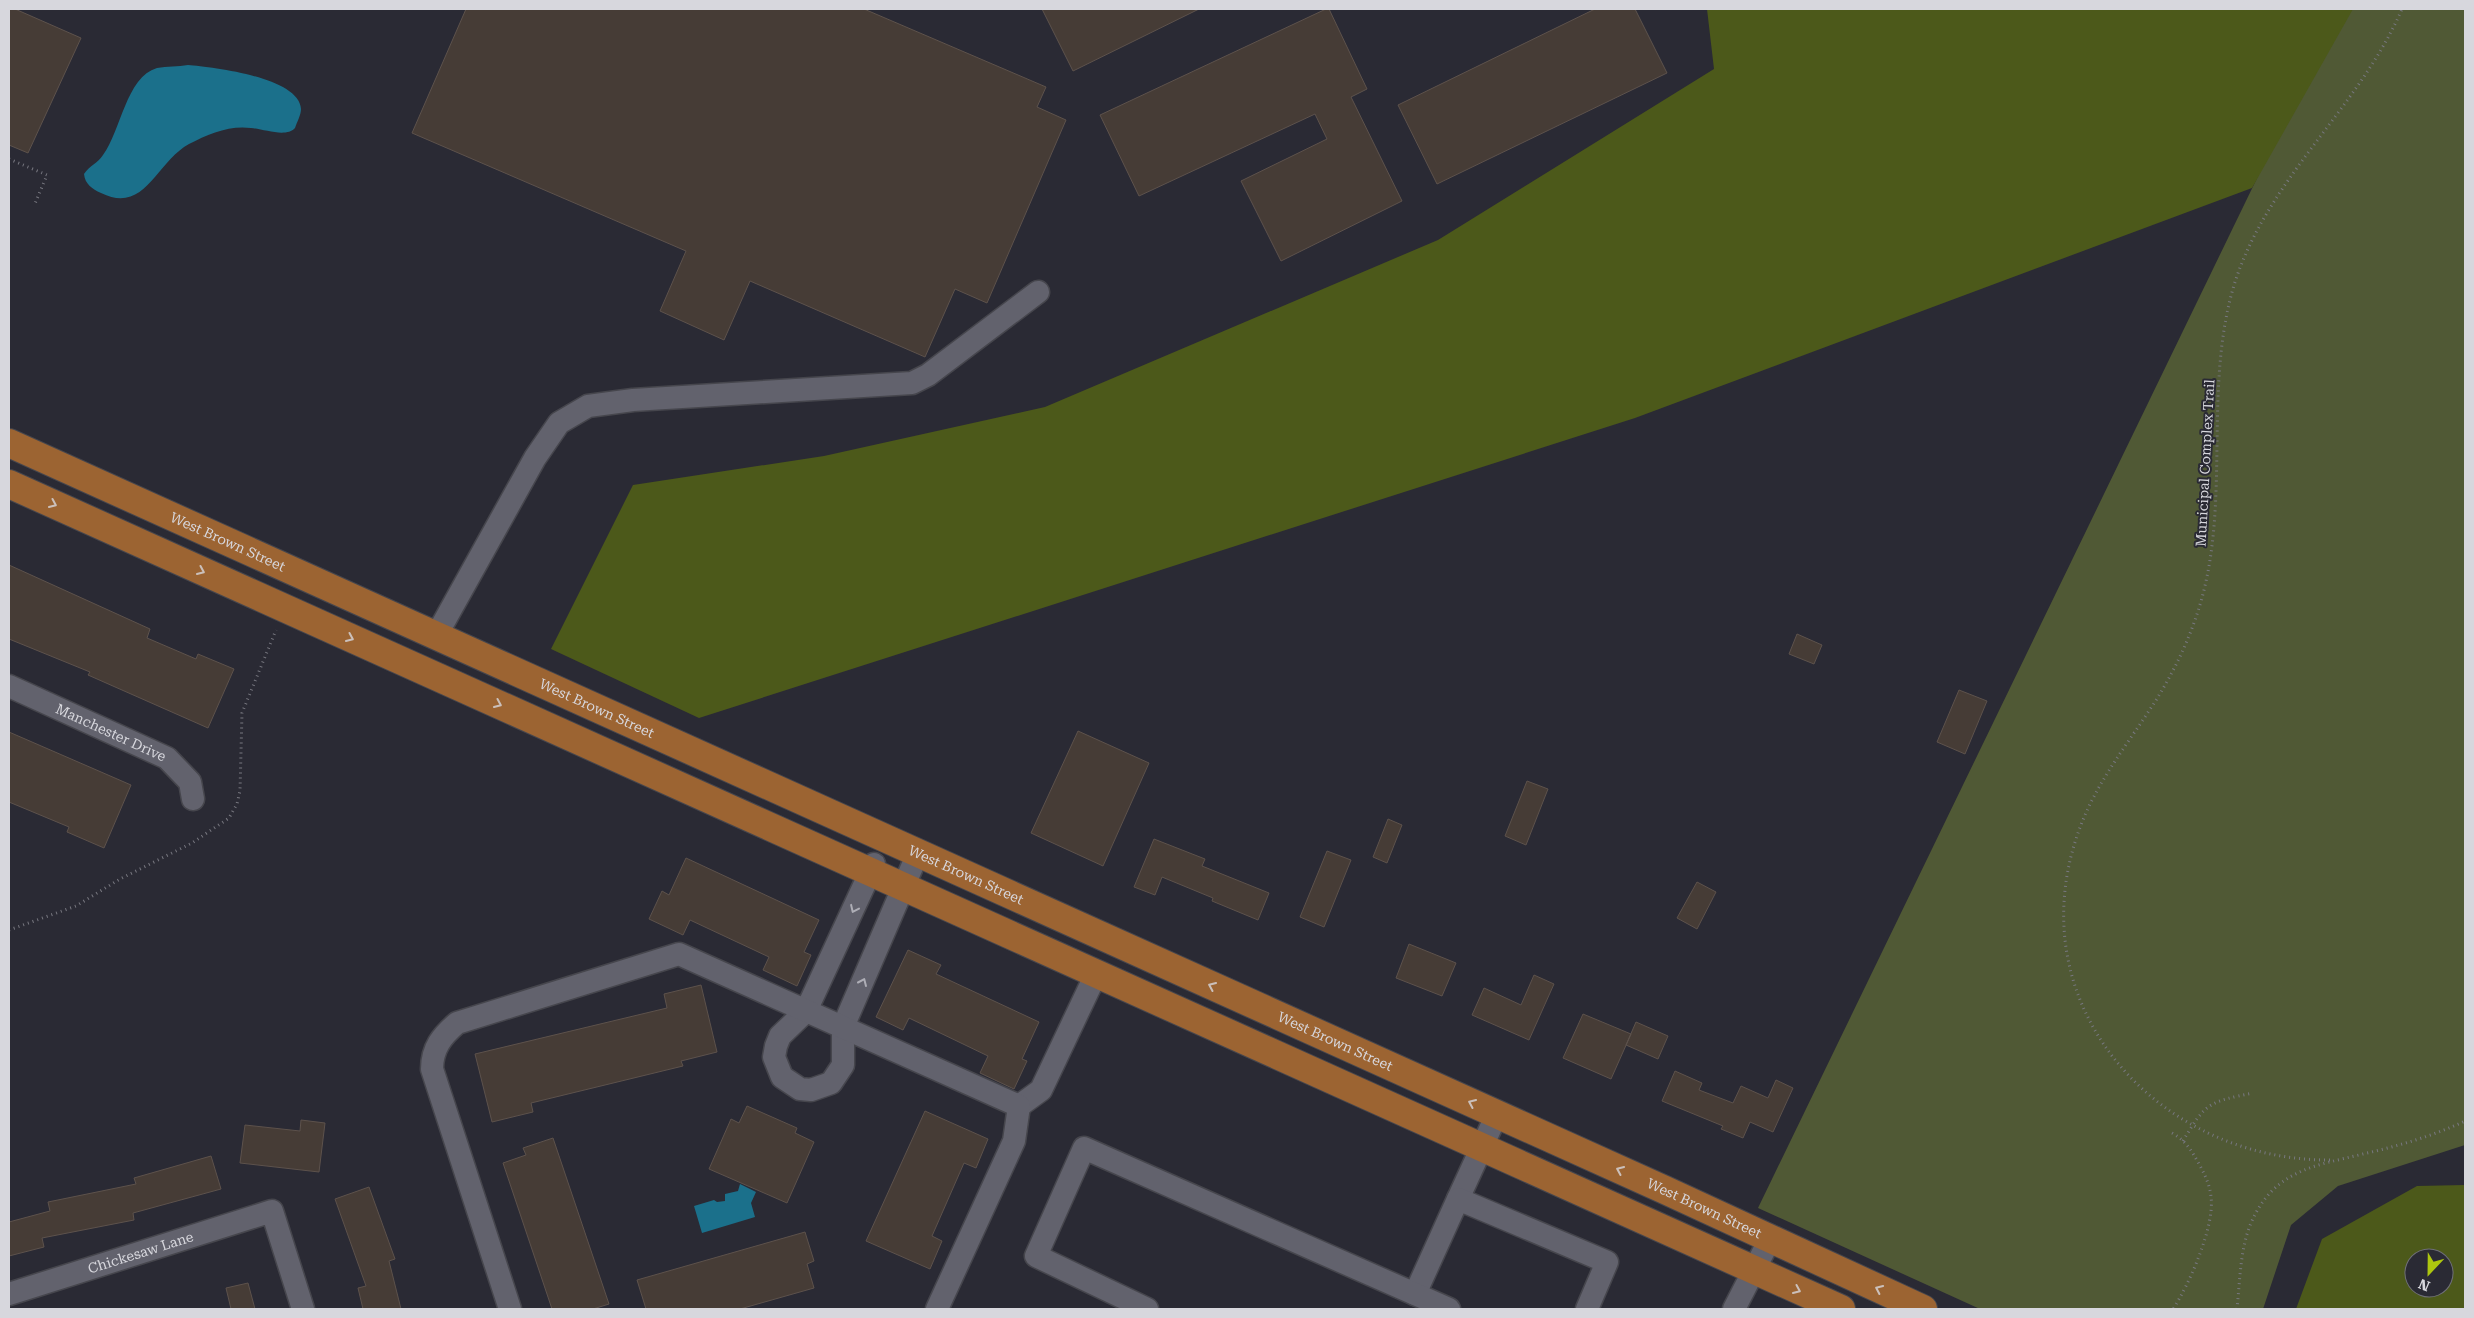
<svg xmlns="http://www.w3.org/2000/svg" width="2474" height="1318" font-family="'Roboto Serif',serif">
	<rect width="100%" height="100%" fill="#2a2a34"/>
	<path fill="#505935" d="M 2339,9 L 2465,9 L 2465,1145 L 2338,1186 L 2291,1225 L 2263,1309 L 1980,1309 L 1758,1208 Z"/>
	<path fill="#4c591a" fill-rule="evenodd" d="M 1707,9 L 2353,9 L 2252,188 L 1635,418 L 699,718 L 551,649 L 633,485 L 824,456 L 1045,407 L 1438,240 L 1714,69 Z
		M 2465,1185 L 2465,1309 L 2296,1309 L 2322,1239 L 2417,1186 ZM 2414,1258 L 2444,1258 L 2444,1288 L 2414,1288 Z"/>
	<path fill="#1b708b" d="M 188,65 C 212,67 299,77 301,109 C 301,115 297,122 295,128 C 286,138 264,129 251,128 C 230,125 208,134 189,144 C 156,162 145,215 101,193 C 92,189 85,184 84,174 C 89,166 98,163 103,155 C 121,131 126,77 157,68 C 167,66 178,67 188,65 Z
		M 740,1184 L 756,1192 L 751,1203 L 755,1217 L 702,1233 L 694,1206 L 714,1200 L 717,1202 L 725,1201 L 725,1194 L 738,1191 Z"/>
	<path fill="#463c36" stroke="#5d524c" d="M 9,9 L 15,9 L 81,38 L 28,153 L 9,145 Z
		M 466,9 L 864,9 L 1046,87 L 1037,107 L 1066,120 L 987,303 L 955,289 L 925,357 L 750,281 L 724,340 L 660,311 L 686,251 L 412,133 Z
		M 1042,9 L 1199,9 L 1073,71 Z
		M 1326,9 L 1329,9 L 1367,89 L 1351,97 L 1402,201 L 1281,261 L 1241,181 L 1327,139 L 1315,114 L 1139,196 L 1100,115 Z
		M 1595,9 L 1635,9 L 1667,73 L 1437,184 L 1398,105 Z
		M 9,565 L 150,629 L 147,638 L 196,659 L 198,654 L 234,669 L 208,728 L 88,675 L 90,672 L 9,639 Z
		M 1797,634 L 1822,645 L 1814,664 L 1789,654 Z
		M 1959,690 L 1987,701 L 1965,754 L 1937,742 Z
		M 1078,731 L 1149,763 L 1103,866 L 1031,833 Z
		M 9,732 L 131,785 L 104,848 L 67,832 L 69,827 L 9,802 Z
		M 1527,781 L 1548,789 L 1526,845 L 1505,836 Z
		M 1388,819 L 1402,825 L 1387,863 L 1373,857 Z
		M 1154,839 L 1205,859 L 1202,866 L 1269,893 L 1258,920 L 1212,901 L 1213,898 L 1162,877 L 1155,895 L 1134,887 Z
		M 1327,851 L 1351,860 L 1324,927 L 1300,917 Z
		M 686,858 L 819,920 L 804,952 L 811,955 L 797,986 L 763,970 L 769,957 L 690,920 L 683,935 L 649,919 L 662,891 L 669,895 Z
		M 1697,882 L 1716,892 L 1697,929 L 1677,918 Z
		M 1409,944 L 1456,963 L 1442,996 L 1396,978 Z
		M 908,950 L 941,965 L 936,974 L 1039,1022 L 1022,1059 L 1027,1061 L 1014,1089 L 980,1073 L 988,1056 L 909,1018 L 903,1030 L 876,1017 Z
		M 1534,975 L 1554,984 L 1529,1040 L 1472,1015 L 1484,988 L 1521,1005 Z
		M 701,985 L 717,1052 L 681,1061 L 683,1066 L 531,1103 L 533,1112 L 492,1122 L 475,1054 L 667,1008 L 664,994 Z
		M 1583,1014 L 1631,1034 L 1611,1079 L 1563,1058 Z
		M 1636,1022 L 1668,1036 L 1658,1059 L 1626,1045 Z
		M 1675,1071 L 1702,1083 L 1699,1090 L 1733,1103 L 1741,1086 L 1768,1098 L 1776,1080 L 1793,1088 L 1773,1132 L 1750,1122 L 1743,1138 L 1721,1129 L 1723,1126 L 1662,1101 Z
		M 747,1106 L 797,1128 L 795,1133 L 814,1142 L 787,1203 L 709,1169 L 731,1119 L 739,1123 Z
		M 925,1111 L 988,1139 L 976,1168 L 964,1163 L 932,1236 L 942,1241 L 930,1269 L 866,1241 Z
		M 301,1120 L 325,1123 L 319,1172 L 240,1163 L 245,1125 L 300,1131 Z
		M 553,1138 L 609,1304 L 593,1309 L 552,1309 L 503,1163 L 526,1155 L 523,1148 Z
		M 211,1156 L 221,1189 L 133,1213 L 134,1220 L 42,1238 L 44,1247 L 9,1256 L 9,1222 L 50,1211 L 48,1202 L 136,1184 L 134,1178 Z
		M 369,1187 L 395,1259 L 389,1261 L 401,1309 L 363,1309 L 358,1288 L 366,1286 L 335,1199 Z
		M 805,1232 L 814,1261 L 807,1264 L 814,1288 L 740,1309 L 646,1309 L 637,1280 Z
		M 248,1283 L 255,1309 L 231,1309 L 226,1288 Z"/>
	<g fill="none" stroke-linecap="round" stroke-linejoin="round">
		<g stroke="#46464d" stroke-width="25">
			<g id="minor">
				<path d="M 436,636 L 535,458 L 559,423 L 588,406 L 633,400 L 912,383 L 928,375 L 1038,292"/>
				<path id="s1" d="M 9,686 L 167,758 L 190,782 L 193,799"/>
				<path d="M 874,864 L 806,1011 L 780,1036 L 776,1046 L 774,1057 L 782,1077 L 800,1089 L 811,1090 L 831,1083 L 843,1065 L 843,1027 L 918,853"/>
				<path d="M 1019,1106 L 1041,1090 L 1096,974"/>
				<path d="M 1458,1199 L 1497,1114"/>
				<path id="s2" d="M 9,1294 L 272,1211 L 303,1309"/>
				<path d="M 1415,1294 L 1458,1199 L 1607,1262 L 1587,1309"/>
				<path d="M 510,1309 L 432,1069 C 432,1048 442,1036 457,1023 L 679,954 L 1019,1106 L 1014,1141 L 937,1309"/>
				<path d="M 1147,1309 L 1036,1256 L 1084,1148 L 1449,1309"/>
				<path d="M 1734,1309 L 1770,1239"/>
			</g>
		</g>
		<g stroke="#46464d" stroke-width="30">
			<g id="major">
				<path id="s3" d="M 9,443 L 1665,1190 L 1923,1309"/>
				<path d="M 9,484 L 1841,1309"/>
			</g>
		</g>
		<path stroke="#787880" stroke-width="3" stroke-dasharray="1 4" stroke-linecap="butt" d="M 9,159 L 47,175 L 34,206
			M 9,930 L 76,906 L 120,879 L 192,843 L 229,818 L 237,804 L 240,791 L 242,713 L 276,630
			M 2172,1133 C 2185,1140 2192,1151 2199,1164 C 2205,1175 2210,1185 2211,1197 C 2215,1226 2189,1285 2173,1309
			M 2183,1141 C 2206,1102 2209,1102 2253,1093
			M 2330,1160 C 2159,1161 2019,1008 2077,836 C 2094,784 2129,743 2158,697 C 2175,669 2189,640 2199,608 C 2232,502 2202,388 2235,282 C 2269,177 2359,108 2402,9
			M 2237,1309 C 2240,1281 2240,1249 2251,1223 C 2274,1170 2314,1166 2363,1154 C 2398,1146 2433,1136 2465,1121"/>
		<use href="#minor" stroke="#62626d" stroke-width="22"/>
		<use href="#major" stroke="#9c6432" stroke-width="28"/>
	</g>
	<defs><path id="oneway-chevron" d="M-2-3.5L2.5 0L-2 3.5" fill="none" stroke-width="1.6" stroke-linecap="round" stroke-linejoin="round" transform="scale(1.25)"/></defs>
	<g stroke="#cbc0bb">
		<use href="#oneway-chevron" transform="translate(53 504) rotate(24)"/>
		<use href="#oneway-chevron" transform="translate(201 571) rotate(24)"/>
		<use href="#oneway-chevron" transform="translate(350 638) rotate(24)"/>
		<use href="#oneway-chevron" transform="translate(498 704) rotate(24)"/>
		<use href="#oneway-chevron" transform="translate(1212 986) rotate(-156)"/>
		<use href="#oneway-chevron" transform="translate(1472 1103) rotate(-156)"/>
		<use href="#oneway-chevron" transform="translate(1620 1170) rotate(-156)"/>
		<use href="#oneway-chevron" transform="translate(1879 1289) rotate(-155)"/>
		<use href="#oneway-chevron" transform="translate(1797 1290) rotate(24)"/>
	</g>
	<g stroke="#aeaeb6">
		<use href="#oneway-chevron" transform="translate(854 909) rotate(115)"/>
		<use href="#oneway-chevron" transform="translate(863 982) rotate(-66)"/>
	</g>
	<g text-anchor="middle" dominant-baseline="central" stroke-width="4" stroke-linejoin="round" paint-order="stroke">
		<g font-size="14" fill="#d7d7dd" stroke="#2a2a34">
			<text transform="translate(2205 463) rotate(-87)">Municipal Complex Trail</text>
			<text stroke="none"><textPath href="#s3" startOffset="240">West Brown Street</textPath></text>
			<text stroke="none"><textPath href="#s3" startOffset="645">West Brown Street</textPath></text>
			<text stroke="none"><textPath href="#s1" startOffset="112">Manchester Drive</textPath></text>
			<text stroke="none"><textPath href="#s3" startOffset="1050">West Brown Street</textPath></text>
			<text stroke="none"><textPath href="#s3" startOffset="1455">West Brown Street</textPath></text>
			<text stroke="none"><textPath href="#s3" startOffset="1860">West Brown Street</textPath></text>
			<text stroke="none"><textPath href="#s2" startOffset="138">Chickesaw Lane</textPath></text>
		</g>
	</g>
	<rect width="2474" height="1318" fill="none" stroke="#d7d7dd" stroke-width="20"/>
	<g transform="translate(2429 1273) rotate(202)"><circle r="24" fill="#2a2a34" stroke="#6f6f78"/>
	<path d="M0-4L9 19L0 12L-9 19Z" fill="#adc60f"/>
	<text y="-8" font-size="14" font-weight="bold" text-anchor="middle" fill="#d7d7dd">N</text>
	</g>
</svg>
